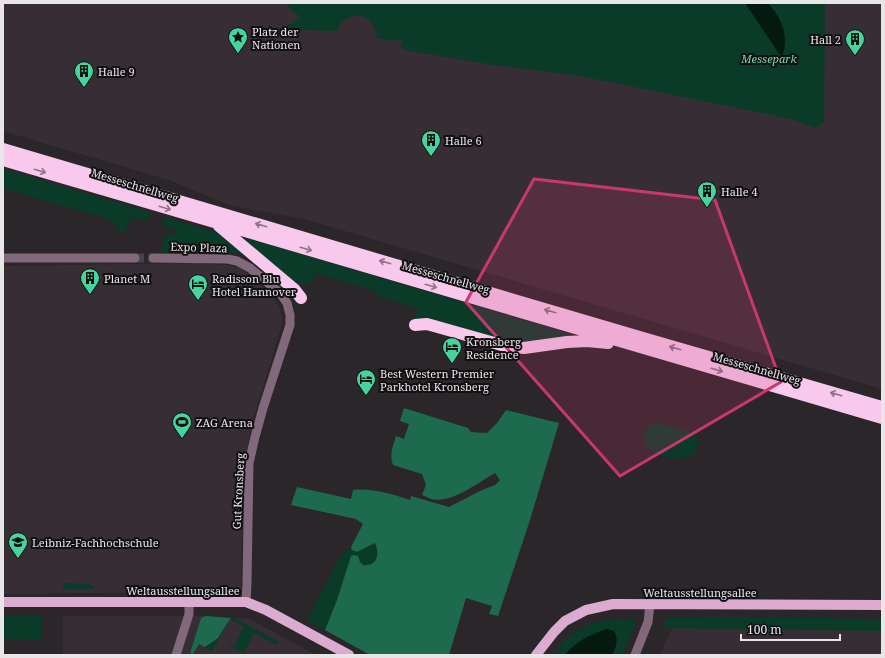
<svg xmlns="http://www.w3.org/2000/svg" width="885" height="658" font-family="'Noto Serif',serif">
	<rect width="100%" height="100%" fill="#2a2629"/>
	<path fill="#372e35" d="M 3,3 L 882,3 L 882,389 L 304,219 L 229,205 L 172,181 L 3,131 Z
		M 199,263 L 227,265 L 241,268 L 256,280 L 272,296 L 278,305 L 282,316 L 281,328 L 252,423 L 244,468 L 242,502 L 241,594 L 193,592 L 3,594 L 3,266 Z
		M 63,616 L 202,616 L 250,619 L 316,655 L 63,655 Z
		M 674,624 L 882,625 L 882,655 L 660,655 Z"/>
	<path fill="#0a3b29" d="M 286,3 L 825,3 L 824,122 L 816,128 L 791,119 L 580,76 L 494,65 L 404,50 L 400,46 L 403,42 L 401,39 L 394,41 L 377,38 C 374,11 348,8 336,31 L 299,30 L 284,27 L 292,23 L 300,16 L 293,12 Z
		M 3,169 L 150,212 L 147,221 L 141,219 L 140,220 L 133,218 L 121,235 C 120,232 118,229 117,226 C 109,217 81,211 69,208 L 3,188 Z
		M 164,217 L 222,234 L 278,279 L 296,301 L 298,307 L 297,307 L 294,301 L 290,294 L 252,261 L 244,255 L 236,253 L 225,253 L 161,252 L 166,234 L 174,236 L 176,230 L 162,225 Z
		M 246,238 L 580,337 L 526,345 L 414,322 L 418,309 L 381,297 L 370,289 L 316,274 L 314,279 L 311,282 L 307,284 L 302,284 L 282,274 L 244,239 Z
		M 654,423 L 660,423 L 693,433 C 698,436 698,441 697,447 C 694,468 640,459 644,434 C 645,428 649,425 654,423 Z
		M 375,543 C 379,554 378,567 363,566 L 360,562 L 358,556 L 337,600 L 325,630 L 307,620 L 340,557 L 351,547 L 352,550 L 357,552 Z
		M 63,583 L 90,584 L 90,586 L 94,586 L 94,589 L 63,589 Z
		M 3,616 L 41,616 L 41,639 L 3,640 Z
		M 206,616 L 235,618 L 279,642 L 277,645 L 254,633 L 244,652 L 249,655 L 247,655 L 229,645 L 230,644 L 234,646 L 244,627 L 230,619 L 212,651 L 199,644 L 193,655 L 189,655 L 201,618 Z
		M 741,617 L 882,619 L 882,631 L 662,628 L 667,618 Z
		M 616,619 L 634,620 L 636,622 L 623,655 L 612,655 L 617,645 L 585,638 L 567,652 L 565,655 L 554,655 C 570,631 588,621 616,619 Z"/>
	<path fill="#1e6a4e" d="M 404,408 L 468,428 L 471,432 L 487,433 L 497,423 L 506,410 L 559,423 L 530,520 L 498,616 L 489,614 L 492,606 L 466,598 L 449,655 L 370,655 L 325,630 L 337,600 L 351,556 L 354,555 L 358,556 L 360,562 L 363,565 C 377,567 380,554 375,543 L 357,552 L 352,550 L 351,547 L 363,524 L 356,519 L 291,505 L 297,487 L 351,499 L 353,490 C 373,488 391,494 410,500 L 411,496 L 449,507 L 480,491 L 495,485 L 500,480 L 495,473 C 477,483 452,504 431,499 C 428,498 425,496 422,495 L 426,485 L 422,474 L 393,465 C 389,455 393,446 396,436 L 404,439 L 409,424 L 400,421 Z
		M 206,616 L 230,618 L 230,619 L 218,638 L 205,647 L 199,644 L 193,654 L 190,653 L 201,618 Z"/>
	<path fill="#041910" d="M 745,3 L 768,3 C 783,20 789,36 782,58 Z
		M 607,629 L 614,631 C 619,640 616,647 612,655 L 565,655 C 576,641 591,634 607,629 Z"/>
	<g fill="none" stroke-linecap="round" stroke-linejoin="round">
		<path stroke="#474346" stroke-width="9" stroke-dasharray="9 4.5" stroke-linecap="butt" d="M 135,258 L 153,258"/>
		<path stroke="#81697b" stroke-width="9" d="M 3,258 L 135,258
			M 153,258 L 227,259 L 237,261 L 250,268 L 280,293 L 287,303 L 290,315 L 290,325 L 263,408 L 255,437 L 249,463 L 247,583 L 246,602
			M 176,655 L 189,614 L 189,601
			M 635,655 L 648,622 L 650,604"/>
		<path stroke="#dbabd0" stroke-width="10" d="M 3,602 L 246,602 L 266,610 L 349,655
			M 536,655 L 554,632 L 565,621 L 586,610 L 613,604 L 882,605"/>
		<path stroke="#f8c9ed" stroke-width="12" d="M 3,149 L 643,338 L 882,407
			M 3,160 L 882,418
			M 219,226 L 294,289 L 301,298
			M 415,325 L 427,324 L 505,346 L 524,348 L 567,342 L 587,341 L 608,343"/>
	</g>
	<defs><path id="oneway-shaft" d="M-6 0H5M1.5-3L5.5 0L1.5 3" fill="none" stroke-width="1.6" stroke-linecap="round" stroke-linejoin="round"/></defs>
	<g stroke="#90758a">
		<use href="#oneway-shaft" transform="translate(40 171) rotate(16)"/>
		<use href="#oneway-shaft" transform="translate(165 208) rotate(17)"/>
		<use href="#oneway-shaft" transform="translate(261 225) rotate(-164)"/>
		<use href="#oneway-shaft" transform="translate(306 249) rotate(16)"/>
		<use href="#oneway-shaft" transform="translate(385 262) rotate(-164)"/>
		<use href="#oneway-shaft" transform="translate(431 286) rotate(16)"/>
		<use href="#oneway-shaft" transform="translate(550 311) rotate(-164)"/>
		<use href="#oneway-shaft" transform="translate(675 348) rotate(-164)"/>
		<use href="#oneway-shaft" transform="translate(717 370) rotate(16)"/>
		<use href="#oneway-shaft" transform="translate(836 394) rotate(-164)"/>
	</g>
	<path fill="#c83770" fill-opacity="0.2" stroke="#c83770" stroke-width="3" stroke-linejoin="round" d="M 534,179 L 715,200 L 781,382 L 620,476 L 466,302 Z"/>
	<defs>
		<g id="sight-pin" transform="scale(1)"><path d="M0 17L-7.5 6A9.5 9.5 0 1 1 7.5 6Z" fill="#46d49e" stroke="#110f11"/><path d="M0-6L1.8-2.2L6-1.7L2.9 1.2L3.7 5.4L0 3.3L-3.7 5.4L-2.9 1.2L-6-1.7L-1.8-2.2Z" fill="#111"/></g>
		<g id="building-pin" transform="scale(1)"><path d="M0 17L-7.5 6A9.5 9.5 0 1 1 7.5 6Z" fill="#46d49e" stroke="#110f11"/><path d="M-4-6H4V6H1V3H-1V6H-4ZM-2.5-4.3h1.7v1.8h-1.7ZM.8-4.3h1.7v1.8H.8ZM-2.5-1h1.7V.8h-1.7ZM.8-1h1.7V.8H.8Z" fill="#111"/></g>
		<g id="hotel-pin" transform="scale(1)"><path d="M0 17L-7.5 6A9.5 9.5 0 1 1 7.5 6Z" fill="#46d49e" stroke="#110f11"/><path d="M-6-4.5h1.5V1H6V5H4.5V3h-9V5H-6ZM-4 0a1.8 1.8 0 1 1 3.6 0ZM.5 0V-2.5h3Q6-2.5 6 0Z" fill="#111"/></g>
		<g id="stadium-pin" transform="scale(1)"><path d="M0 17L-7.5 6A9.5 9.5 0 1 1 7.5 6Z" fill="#46d49e" stroke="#110f11"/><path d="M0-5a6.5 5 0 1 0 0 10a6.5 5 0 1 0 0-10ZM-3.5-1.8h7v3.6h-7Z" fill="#111"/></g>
		<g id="university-pin" transform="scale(1)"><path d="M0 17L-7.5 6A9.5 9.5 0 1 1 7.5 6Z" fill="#46d49e" stroke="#110f11"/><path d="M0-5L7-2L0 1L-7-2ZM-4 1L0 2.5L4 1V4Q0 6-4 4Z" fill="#111"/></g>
	</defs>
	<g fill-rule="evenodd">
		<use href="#sight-pin" x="238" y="37"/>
		<use href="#building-pin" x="855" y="39"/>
		<use href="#building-pin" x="84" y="71"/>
		<use href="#building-pin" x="431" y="140"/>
		<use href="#building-pin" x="707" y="191"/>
		<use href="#building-pin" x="90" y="278"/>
		<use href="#hotel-pin" x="198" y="284"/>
		<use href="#hotel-pin" x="452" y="347"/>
		<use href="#hotel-pin" x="366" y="379"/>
		<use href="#stadium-pin" x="182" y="422"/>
		<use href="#university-pin" x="18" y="542"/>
	</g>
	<g text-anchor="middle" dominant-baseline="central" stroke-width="4" stroke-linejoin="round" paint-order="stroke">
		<g font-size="11" fill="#e9e6e8" stroke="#110f11" text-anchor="start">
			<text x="252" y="31">Platz der<tspan x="252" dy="13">Nationen</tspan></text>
			<text x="841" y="39" text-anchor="end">Hall 2</text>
			<text x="98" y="71">Halle 9</text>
			<text x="445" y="140">Halle 6</text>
			<text x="721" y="191">Halle 4</text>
			<text x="104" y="278">Planet M</text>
			<text x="212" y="278">Radisson Blu<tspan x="212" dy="13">Hotel Hannover</tspan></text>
			<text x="466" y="341">Kronsberg<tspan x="466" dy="13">Residence</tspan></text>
			<text x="380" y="373">Best Western Premier<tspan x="380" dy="13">Parkhotel Kronsberg</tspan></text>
			<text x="196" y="422">ZAG Arena</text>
			<text x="32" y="542">Leibniz-Fachhochschule</text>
		</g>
		<g font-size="11" font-style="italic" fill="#75ddb1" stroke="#110f11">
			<text x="769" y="58">Messepark</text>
		</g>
		<g font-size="11" fill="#e9e6e8" stroke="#110f11">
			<text transform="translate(135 185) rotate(17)">Messeschnellweg</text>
			<text transform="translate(199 247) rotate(2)">Expo Plaza</text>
			<text transform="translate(446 277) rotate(16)">Messeschnellweg</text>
			<text transform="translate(757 368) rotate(16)">Messeschnellweg</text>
			<text transform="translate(238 491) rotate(-87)">Gut Kronsberg</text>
			<text x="183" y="590">Weltausstellungsallee</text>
			<text x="700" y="592">Weltausstellungsallee</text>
		</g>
	</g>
	<rect width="885" height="658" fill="none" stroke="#e9e6e8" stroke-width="8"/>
	<path d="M741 634v6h99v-6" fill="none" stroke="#e9e6e8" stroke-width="2"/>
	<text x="747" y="634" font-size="12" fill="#e9e6e8" stroke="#110f11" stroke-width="3" paint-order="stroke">100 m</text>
</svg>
